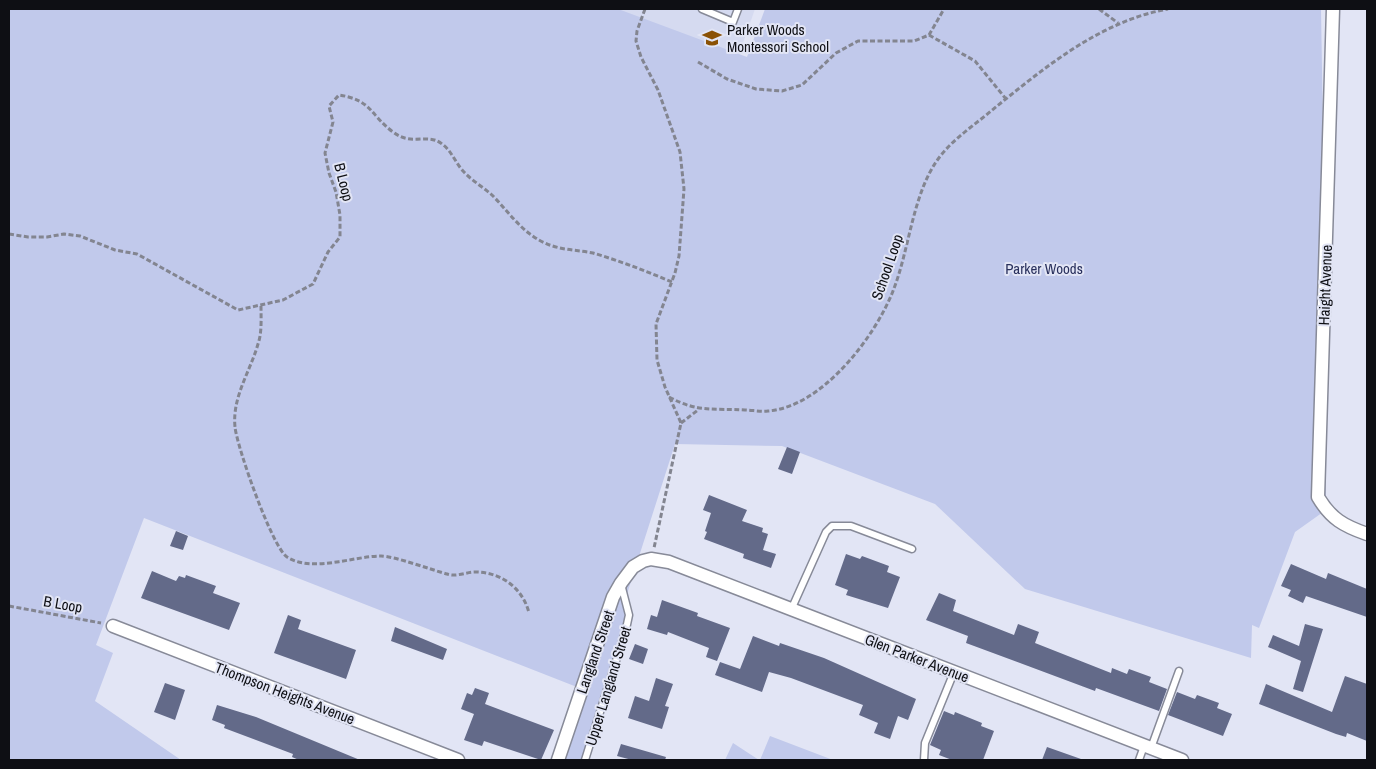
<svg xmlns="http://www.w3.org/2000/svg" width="1376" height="769" font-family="'Archivo Narrow',sans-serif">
	<rect width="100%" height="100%" fill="#e2e5f5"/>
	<path fill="#d5daf0" d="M 608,9 L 755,9 L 737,60 Z"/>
	<path fill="#c1c9eb" d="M 9,9 L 618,9 L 747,57 L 765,9 L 1321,9 L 1325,251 L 1326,510 L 1295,532 L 1259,628 L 1252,625 L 1251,658 L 1025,589 L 935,504 L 782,446 L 675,444 L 626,597 L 629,615 L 585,760 L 558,760 L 582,689 L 144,518 L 96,645 L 113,653 L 95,701 L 181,760 L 9,760 Z
		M 770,736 L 833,760 L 760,760 Z
		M 733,743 L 759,760 L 725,760 Z"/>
	<path fill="#636a89" d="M 787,447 L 800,452 L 792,474 L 778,469 Z
		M 709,495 L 747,510 L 742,521 L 763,528 L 762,532 L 768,534 L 763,550 L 776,554 L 771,568 L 743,558 L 744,554 L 704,539 L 707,532 L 705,531 L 711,513 L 703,510 Z
		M 176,531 L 188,536 L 183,550 L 170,546 Z
		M 846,554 L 860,559 L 862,556 L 889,566 L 887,572 L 900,577 L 888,608 L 846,595 L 848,590 L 835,585 Z
		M 1291,564 L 1326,579 L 1328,573 L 1367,589 L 1367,617 L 1306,596 L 1303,603 L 1288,596 L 1291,590 L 1281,586 Z
		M 152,571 L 176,581 L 179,576 L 185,578 L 186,575 L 216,586 L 213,593 L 240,603 L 229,630 L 141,598 Z
		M 939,593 L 956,600 L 953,611 L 1014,635 L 1018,624 L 1039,632 L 1035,643 L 1111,673 L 1112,668 L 1127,674 L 1129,669 L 1151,677 L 1149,682 L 1167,689 L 1159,711 L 1096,688 L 1095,691 L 966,643 L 968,636 L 926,620 Z
		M 662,600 L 698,613 L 697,616 L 730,628 L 717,661 L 706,657 L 709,648 L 668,632 L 667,635 L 647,629 L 651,615 L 657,617 Z
		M 288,615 L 301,620 L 298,629 L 356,650 L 346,679 L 274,653 Z
		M 1305,624 L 1323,629 L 1303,692 L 1293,689 L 1301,661 L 1268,647 L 1273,635 L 1299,646 Z
		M 395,627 L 447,649 L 443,660 L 391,641 Z
		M 753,636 L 779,646 L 780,643 L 824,658 L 916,699 L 908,720 L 898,716 L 890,739 L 874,733 L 878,723 L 859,715 L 863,705 L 791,678 L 769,672 L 762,692 L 715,675 L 720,662 L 740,669 Z
		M 635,644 L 648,649 L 643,664 L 629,659 Z
		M 1345,676 L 1367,684 L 1367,741 L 1347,733 L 1346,737 L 1336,734 L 1259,704 L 1266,684 L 1332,712 Z
		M 656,678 L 673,684 L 665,706 L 669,707 L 662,729 L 628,718 L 635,696 L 649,701 Z
		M 165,683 L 185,690 L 175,720 L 154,712 Z
		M 475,688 L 489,693 L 485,704 L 554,730 L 541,760 L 484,741 L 482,746 L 464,740 L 474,714 L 461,709 L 467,693 L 472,695 Z
		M 1177,692 L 1195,699 L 1197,695 L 1219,703 L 1217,708 L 1232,714 L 1223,736 L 1168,715 Z
		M 217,705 L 256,717 L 360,760 L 299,760 L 292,757 L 293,754 L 224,728 L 225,725 L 212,720 Z
		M 944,711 L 954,715 L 955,712 L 982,723 L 981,726 L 994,731 L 983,760 L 952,760 L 939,755 L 941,750 L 930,745 Z
		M 621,744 L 666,757 L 665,760 L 632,760 L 617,756 Z
		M 1047,747 L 1081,759 L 1080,760 L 1042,760 Z"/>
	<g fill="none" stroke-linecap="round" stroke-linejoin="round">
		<g stroke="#878a98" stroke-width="9">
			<path id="lane" d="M 702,9 L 733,22 L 738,9
				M 791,610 L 826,532 L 832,526 L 851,526 L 912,549
				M 1151,748 L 1179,671
				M 585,760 L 626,629 L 629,615 L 621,584
				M 924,760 L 925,743 L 954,672
				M 1139,760 L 1144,746"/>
		</g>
		<g stroke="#878a98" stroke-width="15">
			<path id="street" d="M 1333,9 L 1318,497 C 1331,519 1344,526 1367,534
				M 113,626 L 458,760
				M 558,760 L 613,597 L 621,583 L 633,567 L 643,561 L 651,559 L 669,562 L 1182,760"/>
		</g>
		<path stroke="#838590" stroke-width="3" stroke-dasharray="5 2.5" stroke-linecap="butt" d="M 645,9 L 637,31 L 636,41 L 641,57 L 658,90 L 680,152 L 684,189 L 679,256 L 675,273 L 656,324 L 657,360 L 665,387 L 681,423 L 654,548
			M 1099,9 L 1118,23
			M 929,35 L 975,61 L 1006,99
			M 698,62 L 727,79 L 756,89 L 782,91 L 802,85 L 836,53 L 858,41 L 914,41 L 929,35 L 944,9
			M 9,234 L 28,237 L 47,237 L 64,234 L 80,236 L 115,250 L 137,254 L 238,310 L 283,300 L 313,284 L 328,252 L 340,237 L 340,215 L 336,192 L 329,173 L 325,153 L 333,122 L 329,106 L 339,95 C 372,100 370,115 393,132 C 412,147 427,132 442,144 C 451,150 455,162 463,171 C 471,180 483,187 492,195 C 509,212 522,233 545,243 C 559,250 578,250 593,253 C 620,261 646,271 672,282
			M 261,306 C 261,318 262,333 258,344 C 250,372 232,397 235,427 C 237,447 272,547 287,557 C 312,573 354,556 381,556 C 394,556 432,570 447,574 C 455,577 464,573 473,572 C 500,571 523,588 529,613
			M 669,397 C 698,413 714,408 745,410 C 752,410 760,412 768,411 C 822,407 875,337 893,291 C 909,251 912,198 936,162 C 950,141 972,127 991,111 C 1044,68 1100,21 1168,9
			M 681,423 L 698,410
			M 9,606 L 101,623"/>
		<use href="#lane" stroke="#fff" stroke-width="6"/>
		<use href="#street" stroke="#fff" stroke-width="12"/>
	</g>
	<defs>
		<g id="school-bare" transform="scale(1.5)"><path d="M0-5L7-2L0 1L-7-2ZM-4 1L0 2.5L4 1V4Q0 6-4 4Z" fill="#8a5105" stroke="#e2e5f5" stroke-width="2.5" paint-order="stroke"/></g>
	</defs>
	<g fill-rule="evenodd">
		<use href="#school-bare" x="712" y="38"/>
	</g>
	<g text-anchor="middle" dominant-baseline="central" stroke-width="4" stroke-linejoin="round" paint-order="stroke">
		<g font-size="15" fill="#0e0f14" stroke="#e2e5f5" text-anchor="start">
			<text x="727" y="29">Parker Woods<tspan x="727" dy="17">Montessori School</tspan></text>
		</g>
		<g font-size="15" fill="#0e0f14" stroke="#e2e5f5">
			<text transform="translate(344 182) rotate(76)">B Loop</text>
			<text transform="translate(887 267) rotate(-71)">School Loop</text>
			<text transform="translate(1325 285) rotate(-88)">Haight Avenue</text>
			<text transform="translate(63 604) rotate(10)">B Loop</text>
			<text transform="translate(595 652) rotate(-71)">Langland Street</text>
			<text transform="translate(917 658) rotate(21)">Glen Parker Avenue</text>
			<text transform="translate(608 686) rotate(-73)">Upper Langland Street</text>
			<text transform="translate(285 693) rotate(21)">Thompson Heights Avenue</text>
		</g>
		<g font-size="15" fill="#29305d" stroke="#e2e5f5">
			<text x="1044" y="268">Parker Woods</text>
		</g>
	</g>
	<rect width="1376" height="769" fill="none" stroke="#0e0f14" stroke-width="20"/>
</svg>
